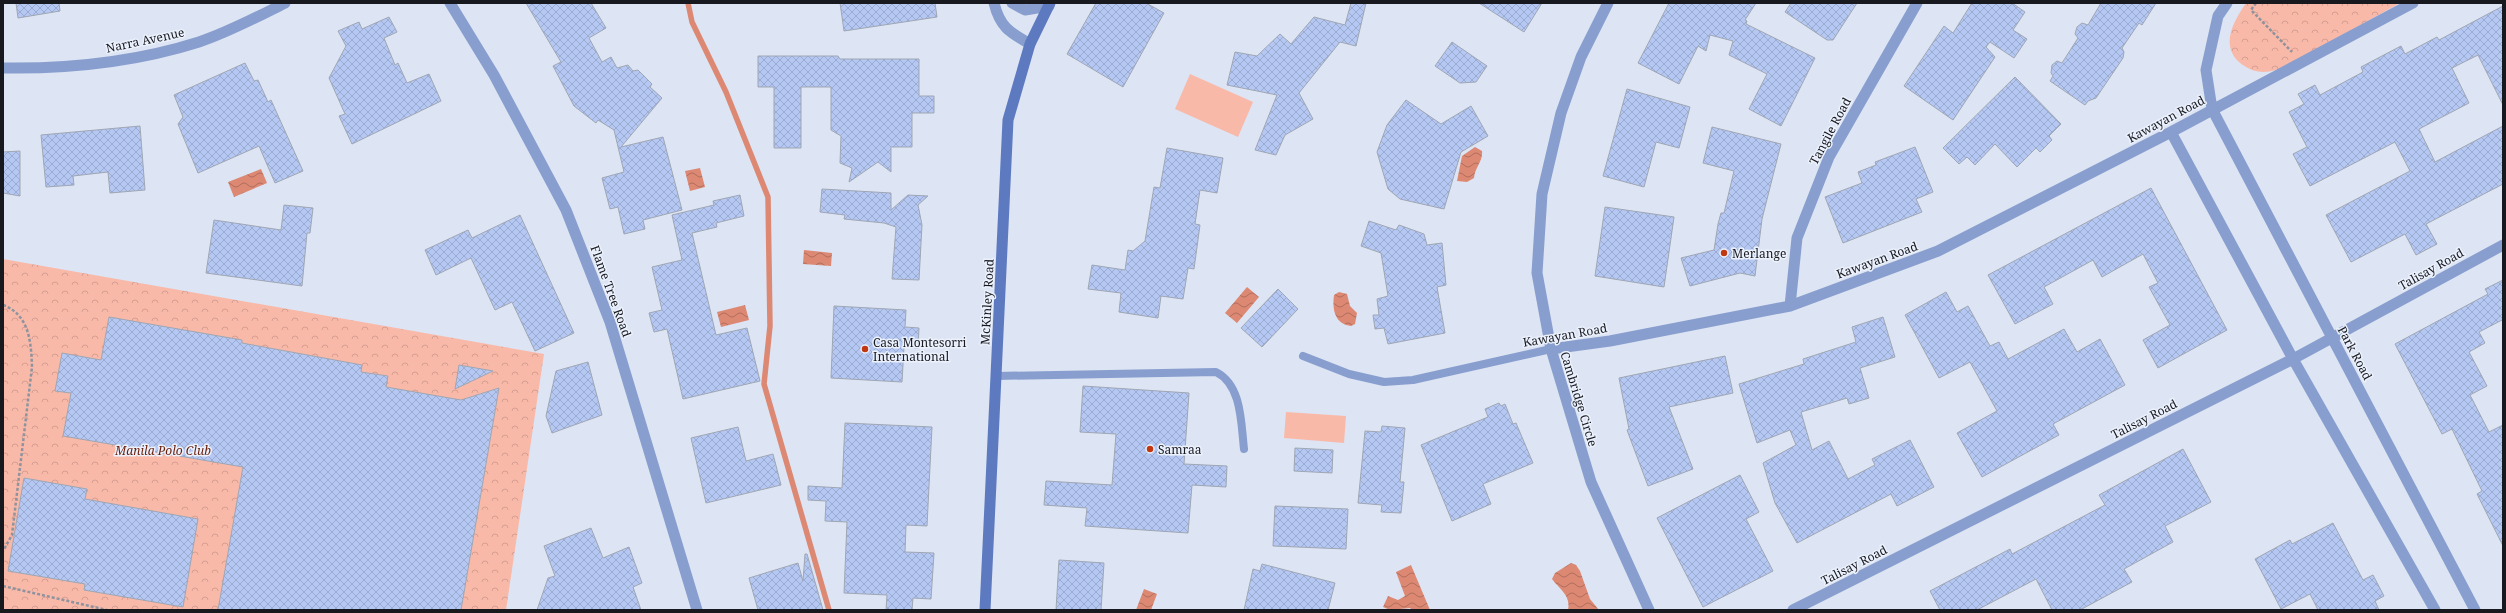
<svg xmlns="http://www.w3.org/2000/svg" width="2506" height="613" font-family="'Noto Serif',serif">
	<defs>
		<pattern id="park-crowns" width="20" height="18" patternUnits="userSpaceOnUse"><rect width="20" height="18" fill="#f9b9a9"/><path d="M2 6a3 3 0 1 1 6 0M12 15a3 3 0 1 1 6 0" fill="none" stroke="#d59e91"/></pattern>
		<pattern id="water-waves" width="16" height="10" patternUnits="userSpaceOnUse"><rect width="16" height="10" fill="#dc8873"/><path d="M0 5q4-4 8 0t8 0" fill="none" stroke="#b16e5e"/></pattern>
		<pattern id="building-cross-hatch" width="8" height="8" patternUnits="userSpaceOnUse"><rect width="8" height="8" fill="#b5c8f3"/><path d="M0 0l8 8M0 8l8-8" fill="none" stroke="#9babd0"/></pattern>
	</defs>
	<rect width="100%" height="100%" fill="#dde4f3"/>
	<path fill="#f9b9a9" d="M 1190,74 L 1253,102 L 1238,137 L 1175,109 Z
		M 1286,412 L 1346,416 L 1344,443 L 1284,438 Z"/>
	<path fill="url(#park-crowns)" d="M 2246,3 L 2400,3 L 2285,67 C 2279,69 2271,72 2264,72 C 2254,72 2246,68 2239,62 C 2220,44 2234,21 2246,3 Z
		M 3,259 L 544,354 L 506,610 L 3,610 Z"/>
	<path fill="url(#water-waves)" d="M 1475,147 L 1482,151 C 1483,162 1475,167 1474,178 L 1467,182 L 1457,181 L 1462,156 Z
		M 700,168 L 705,187 L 690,191 L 685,171 Z
		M 261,169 L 267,183 L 234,197 L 228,182 Z
		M 804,250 L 832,253 L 831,266 L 803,264 Z
		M 1247,287 L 1259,297 L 1237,323 L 1225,313 Z
		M 1339,292 L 1347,294 L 1350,306 L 1357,313 L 1355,324 L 1351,326 C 1335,324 1332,310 1334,295 Z
		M 745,305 L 749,320 L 721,327 L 717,312 Z
		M 1571,563 L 1576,565 L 1580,571 L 1590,599 L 1599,610 L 1568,610 C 1571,595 1560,590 1552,579 L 1555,573 Z
		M 1411,565 L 1430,610 L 1412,610 L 1410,608 L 1390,610 L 1383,607 L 1388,596 L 1398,600 L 1405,596 L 1396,572 Z
		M 1144,589 L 1157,594 L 1151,610 L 1136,610 Z"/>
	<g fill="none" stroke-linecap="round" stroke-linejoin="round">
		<path stroke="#dc8873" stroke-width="5.5" d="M 688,3 L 692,22 L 726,92 L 768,197 L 770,326 L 764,384 L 829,610"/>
	</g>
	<path fill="url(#building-cross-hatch)" stroke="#9fa6b4" d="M 16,3 L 59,3 L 60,11 L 18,18 Z
		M 526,3 L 591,3 L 606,28 L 589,38 L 602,62 L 611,57 L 617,68 L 628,65 L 633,71 L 638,70 L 652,84 L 650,87 L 662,98 L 621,147 L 663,137 L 682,210 L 643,220 L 645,229 L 624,234 L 618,207 L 610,209 L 602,178 L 624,172 L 614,130 L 598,120 L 596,123 L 574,106 L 553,66 L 561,62 Z
		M 840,3 L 935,3 L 937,17 L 844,31 Z
		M 1096,3 L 1146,3 L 1164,13 L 1123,87 L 1067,54 Z
		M 1351,3 L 1366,3 L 1356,46 L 1340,42 L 1299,93 L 1313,119 L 1285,135 L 1276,155 L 1255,150 L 1277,95 L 1227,85 L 1235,52 L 1257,56 L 1280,34 L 1291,44 L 1314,17 L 1345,25 Z
		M 1479,3 L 1542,3 L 1524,32 Z
		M 1669,3 L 1756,3 L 1745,20 L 1747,21 L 1746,24 L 1815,58 L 1781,126 L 1749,109 L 1767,74 L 1729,55 L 1733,41 L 1710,35 L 1706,51 L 1698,46 L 1679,84 L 1638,63 Z
		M 1791,3 L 1857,3 L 1833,40 L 1827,40 L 1785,12 Z
		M 1972,3 L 2012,3 L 2025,12 L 2013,30 L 2027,39 L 2014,58 L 1990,42 L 1986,47 L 1995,57 L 1953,120 L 1904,86 L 1944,26 L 1953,33 Z
		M 2101,3 L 2156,3 L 2142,25 L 2139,23 L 2122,48 L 2124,52 L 2123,58 L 2096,98 L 2088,101 L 2085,105 L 2050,81 L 2053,76 L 2051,73 L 2052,65 L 2057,61 L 2062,63 L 2078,38 L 2075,34 L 2077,27 L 2082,23 L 2088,25 Z
		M 2503,6 L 2503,105 L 2478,55 L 2452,68 L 2469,103 L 2419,129 L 2435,162 L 2503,126 L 2503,184 L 2426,224 L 2437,244 L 2416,255 L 2405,234 L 2351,262 L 2326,215 L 2410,171 L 2395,142 L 2310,186 L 2293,154 L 2307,147 L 2289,112 L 2304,104 L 2298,94 L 2315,85 L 2320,95 L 2363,72 L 2361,67 L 2401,46 L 2405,54 L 2437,37 L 2439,40 Z
		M 389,17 L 397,32 L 384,38 L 395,65 L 398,63 L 407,83 L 429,74 L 441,101 L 352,144 L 339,116 L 345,114 L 329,78 L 346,46 L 338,31 L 359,22 L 362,29 Z
		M 1452,42 L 1487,66 L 1476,82 L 1460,83 L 1435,66 Z
		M 758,56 L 838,56 L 840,59 L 919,59 L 919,96 L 934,96 L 934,113 L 912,113 L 912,147 L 891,147 L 891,172 L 878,162 L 849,182 L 852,168 L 840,163 L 841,136 L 831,130 L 831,87 L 801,87 L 801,148 L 774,148 L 774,87 L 758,87 Z
		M 245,63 L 254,81 L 258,80 L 268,102 L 271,100 L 303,171 L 275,183 L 259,146 L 198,173 L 178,124 L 183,117 L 174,95 Z
		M 2015,77 L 2061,124 L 2049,136 L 2052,140 L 2040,152 L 2036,148 L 2017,167 L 1995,144 L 1975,165 L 1967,157 L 1959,164 L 1943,148 Z
		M 1627,89 L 1690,107 L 1679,148 L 1656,142 L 1644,187 L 1603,176 Z
		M 1406,100 L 1441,124 L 1471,106 L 1488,136 L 1461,152 L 1444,209 L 1400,199 L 1388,189 L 1377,152 L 1387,125 Z
		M 140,126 L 145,190 L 110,193 L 108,172 L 73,176 L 74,185 L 46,187 L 41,135 Z
		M 1712,127 L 1781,144 L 1762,219 L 1755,276 L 1740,273 L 1690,286 L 1681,258 L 1714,250 L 1718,224 L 1721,213 L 1724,213 L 1734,171 L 1703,163 Z
		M 1915,147 L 1933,192 L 1916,199 L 1922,212 L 1843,243 L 1825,197 L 1862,183 L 1858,172 L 1876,165 L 1875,162 Z
		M 1167,148 L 1223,158 L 1217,193 L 1200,190 L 1195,224 L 1200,225 L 1194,269 L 1188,268 L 1183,299 L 1161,296 L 1158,318 L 1119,312 L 1121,293 L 1088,289 L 1092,265 L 1125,270 L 1128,250 L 1133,251 L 1145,241 L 1154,187 L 1160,188 Z
		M 20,151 L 20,196 L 3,193 L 3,152 Z
		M 2151,188 L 2227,330 L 2158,368 L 2143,340 L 2170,325 L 2149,287 L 2158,283 L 2143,254 L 2102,277 L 2093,260 L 2044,287 L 2053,304 L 2015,324 L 1988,275 Z
		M 822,189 L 891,193 L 891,210 L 908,195 L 928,196 L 918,205 L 922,225 L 919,280 L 892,279 L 896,227 L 884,223 L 844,219 L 845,215 L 820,212 Z
		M 740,195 L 744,216 L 716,223 L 717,227 L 692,233 L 716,335 L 747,328 L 760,381 L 683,399 L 667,329 L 654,332 L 649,313 L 662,310 L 652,267 L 682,260 L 672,215 L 714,205 L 713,201 Z
		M 284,205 L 313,208 L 310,233 L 307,233 L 302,286 L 206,273 L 214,220 L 281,230 Z
		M 1605,207 L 1674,217 L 1664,287 L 1595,276 Z
		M 520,215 L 574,333 L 535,351 L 512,302 L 495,310 L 471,258 L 436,275 L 425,250 L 468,230 L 472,238 Z
		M 1369,221 L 1396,230 L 1399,225 L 1424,234 L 1427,245 L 1442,243 L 1446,285 L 1437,287 L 1445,333 L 1388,344 L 1384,328 L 1375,329 L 1373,315 L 1379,315 L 1377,299 L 1388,296 L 1381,253 L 1361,246 Z
		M 2503,280 L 2503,323 L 2502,320 L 2479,332 L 2485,343 L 2469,352 L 2487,386 L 2470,395 L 2489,432 L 2503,425 L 2503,546 L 2477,494 L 2482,491 L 2452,429 L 2442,434 L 2395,344 L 2488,294 L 2485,289 Z
		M 1278,289 L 1298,309 L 1262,347 L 1241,328 Z
		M 1946,292 L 1957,312 L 1968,306 L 1990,346 L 1999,342 L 2008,359 L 2064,329 L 2077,352 L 2100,339 L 2125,385 L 2053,424 L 2059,435 L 1982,477 L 1957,433 L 1997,411 L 1970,362 L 1939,378 L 1905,315 Z
		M 834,306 L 906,310 L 905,327 L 919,328 L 918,348 L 904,347 L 902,382 L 831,378 Z
		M 109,317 L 242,340 L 242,343 L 362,365 L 361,372 L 388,376 L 386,387 L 461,400 L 499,388 L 461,610 L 218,610 L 243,467 L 63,436 L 71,393 L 55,391 L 62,353 L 101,360 Z
		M 1883,317 L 1895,357 L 1860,368 L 1869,398 L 1849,404 L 1847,398 L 1801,412 L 1812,450 L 1829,441 L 1848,479 L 1875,465 L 1872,459 L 1910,440 L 1934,487 L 1897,506 L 1891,494 L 1797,543 L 1775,503 L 1763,463 L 1796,445 L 1790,430 L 1757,443 L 1739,384 L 1804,364 L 1803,359 L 1856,342 L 1852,327 Z
		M 1725,356 L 1733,393 L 1669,407 L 1693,469 L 1648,486 L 1627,430 L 1629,429 L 1619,378 Z
		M 588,362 L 602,415 L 552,433 L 546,416 L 556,371 Z
		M 459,365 L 493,371 L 455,389 Z
		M 1083,386 L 1189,393 L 1184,464 L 1227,466 L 1226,487 L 1192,485 L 1188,533 L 1085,526 L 1087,508 L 1044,505 L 1046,481 L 1112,485 L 1116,434 L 1080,432 Z
		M 1499,403 L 1501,406 L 1505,404 L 1513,424 L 1516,423 L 1533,463 L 1483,484 L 1491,504 L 1452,521 L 1421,445 L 1488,417 L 1485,409 Z
		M 845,423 L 932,427 L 927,526 L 906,525 L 905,552 L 934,553 L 931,599 L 913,598 L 912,610 L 886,610 L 887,595 L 844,593 L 847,522 L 825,521 L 826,501 L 808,500 L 808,486 L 842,488 Z
		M 1382,426 L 1405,428 L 1400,482 L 1404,482 L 1401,513 L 1381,512 L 1382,505 L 1358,503 L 1365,431 L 1381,432 Z
		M 738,427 L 746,461 L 773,454 L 781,485 L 706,503 L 691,438 Z
		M 1295,448 L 1333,450 L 1332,473 L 1294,471 Z
		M 2183,449 L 2211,502 L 2165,526 L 2173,542 L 2124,569 L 2132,582 L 2080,610 L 2052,610 L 2036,579 L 1977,610 L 1940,610 L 1930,591 L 2010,549 L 2012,554 L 2105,505 L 2099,495 Z
		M 1740,475 L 1759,512 L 1746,519 L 1773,571 L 1703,607 L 1657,518 Z
		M 24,478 L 87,489 L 85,499 L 198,519 L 183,607 L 84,590 L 85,584 L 8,571 Z
		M 1275,506 L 1348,509 L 1346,549 L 1273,546 Z
		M 2333,523 L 2363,580 L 2373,575 L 2384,596 L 2375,601 L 2379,610 L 2318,610 L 2310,594 L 2281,609 L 2255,559 L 2290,540 L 2292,544 Z
		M 591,528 L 603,558 L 629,547 L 642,583 L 633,587 L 641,610 L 537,610 L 548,578 L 555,576 L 544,546 Z
		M 805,554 L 807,554 L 823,610 L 758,610 L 749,578 L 798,563 L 803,581 Z
		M 1059,560 L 1104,563 L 1101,610 L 1056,610 Z
		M 1262,564 L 1335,583 L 1328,610 L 1244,610 L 1253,569 L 1260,571 Z"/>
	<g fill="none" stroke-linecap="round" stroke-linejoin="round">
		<path stroke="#8e939e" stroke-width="2.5" stroke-dasharray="3 2" stroke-linecap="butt" d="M 2256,3 L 2251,10 L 2292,52
			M 3,305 C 30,315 31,343 32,367 L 12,535 L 3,551
			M 3,586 L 107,610"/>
		<path stroke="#889ece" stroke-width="8" d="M 1303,356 L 1349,374 L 1384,382 L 1413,380 L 1551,349
			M 997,376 L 1216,372 C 1242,385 1241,423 1244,449"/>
		<path stroke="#889ece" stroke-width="11" d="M 450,3 L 494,75 L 566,210 L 610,322 L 697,610
			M 1608,3 L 1581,57 L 1561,113 L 1542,194 L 1537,273 L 1551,349 L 1591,482 L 1649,610
			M 2227,3 L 2218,16 L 2206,70 L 2212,109 L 2475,610
			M 2171,132 L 2293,359 L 2435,610
			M 1790,306 L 1797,238 L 1829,157 L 1917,3
			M 1551,349 L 1610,341 L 1790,306 L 1938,251 L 2171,132 L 2413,3
			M 1793,610 L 2293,359 L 2503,245"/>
		<path stroke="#889ece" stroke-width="11" d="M 994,3 C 1000,27 1009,32 1030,44
			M 1012,3 L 1025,10 L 1049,6
			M 3,68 C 69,69 136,62 199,42 C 229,32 257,17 285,3"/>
		<path stroke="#5d7ac0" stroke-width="11" d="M 985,610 L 1008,120 L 1030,44 L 1050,3"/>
	</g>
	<g fill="#c13810" stroke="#ebf1fd" stroke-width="1.5">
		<circle cx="1724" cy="253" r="4"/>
		<circle cx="865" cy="349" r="4"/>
		<circle cx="1150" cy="449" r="4"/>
	</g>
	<g text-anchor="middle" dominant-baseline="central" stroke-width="3" stroke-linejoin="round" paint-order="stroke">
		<g font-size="12" fill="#17191e" stroke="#ebf1fd">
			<text transform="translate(145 40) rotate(-12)">Narra Avenue</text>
			<text transform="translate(2166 119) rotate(-28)">Kawayan Road</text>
			<text transform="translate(1830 131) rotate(-62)">Tangile Road</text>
			<text transform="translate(1877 260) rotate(-20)">Kawayan Road</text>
			<text transform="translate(2431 269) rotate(-29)">Talisay Road</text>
			<text transform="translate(611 291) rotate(70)">Flame Tree Road</text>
			<text transform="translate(987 302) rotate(-87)">McKinley Road</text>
			<text transform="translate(1565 335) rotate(-10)">Kawayan Road</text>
			<text transform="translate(2355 353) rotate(62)">Park Road</text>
			<text transform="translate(1579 399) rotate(73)">Cambridge Circle</text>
			<text transform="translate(2144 419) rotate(-27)">Talisay Road</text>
			<text transform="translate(1854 565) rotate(-27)">Talisay Road</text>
		</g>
		<g font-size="12" fill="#17191e" stroke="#ebf1fd" text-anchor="start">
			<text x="1732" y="253">Merlange</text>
			<text x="873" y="342">Casa Montesorri<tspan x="873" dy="14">International</tspan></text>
			<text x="1158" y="449">Samraa</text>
		</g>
		<g font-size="12" font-style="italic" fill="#681e0a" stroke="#ebf1fd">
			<text x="163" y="450">Manila Polo Club</text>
		</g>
	</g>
	<rect width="2506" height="613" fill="none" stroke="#17191e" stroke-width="8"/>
</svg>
